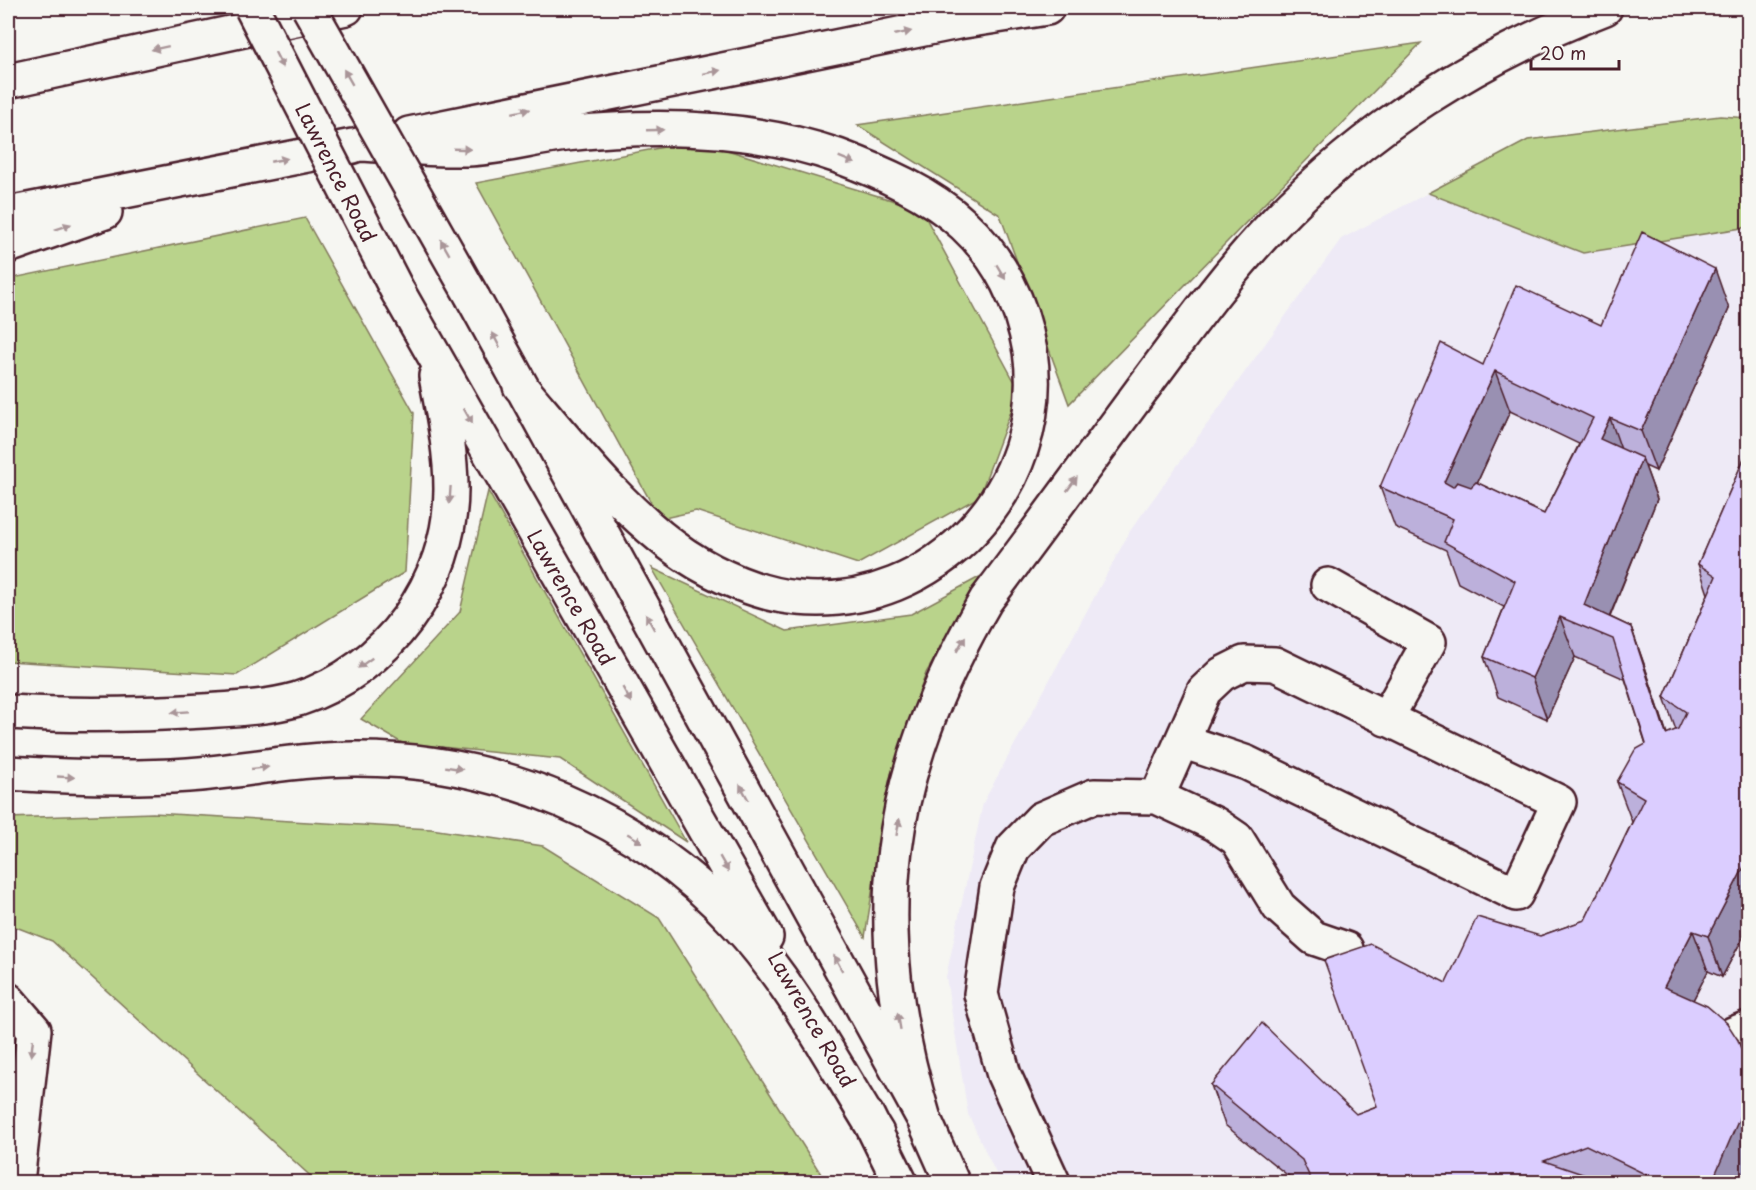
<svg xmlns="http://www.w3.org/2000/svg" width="1756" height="1190" font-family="'Playpen Sans',sans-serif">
	<rect width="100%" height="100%" fill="#f6f6f2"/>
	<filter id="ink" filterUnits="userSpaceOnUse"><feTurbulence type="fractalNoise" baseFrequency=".0167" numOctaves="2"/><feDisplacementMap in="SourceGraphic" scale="12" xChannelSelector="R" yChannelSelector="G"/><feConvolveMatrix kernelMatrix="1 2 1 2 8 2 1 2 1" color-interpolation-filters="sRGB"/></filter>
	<g filter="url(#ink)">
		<path fill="#eeeaf6" d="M 1720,116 L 1748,118 L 1748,1182 L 1000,1182 L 968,1114 L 946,977 L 983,803 L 1130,531 L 1341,239 L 1528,140 Z"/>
		<path fill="#b9d38b" stroke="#82795b" stroke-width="1.5" d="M 1421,43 L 1069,404 L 1000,215 L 857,125 Z
			M 1720,116 L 1748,118 L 1748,227 L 1583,253 L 1428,193 L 1528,140 Z
			M 706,139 L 714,146 L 921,209 L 1019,390 L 979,497 L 858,564 L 696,511 L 660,519 L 476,183 Z
			M 305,218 L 414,413 L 405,572 L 237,675 L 8,661 L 8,279 Z
			M 488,491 L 686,842 L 560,759 L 402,743 L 361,719 L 460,612 Z
			M 652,568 L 787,631 L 911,614 L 985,574 L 926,673 L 891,774 L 865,937 Z
			M 153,813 L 431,829 L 543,846 L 659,918 L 826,1182 L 317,1182 L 52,941 L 8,924 L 8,818 Z"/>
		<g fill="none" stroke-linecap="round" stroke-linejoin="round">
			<g stroke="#4a1f2b" stroke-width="38">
				<path id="minor" d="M 1328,585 L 1429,642 L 1386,719
					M 1157,797 L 1215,824 L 1237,839 L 1279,907 L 1314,938 L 1346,949
					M 8,1000 L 34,1030 L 17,1182
					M 1733,1034 L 1748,1028
					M 1053,1182 L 1004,1075 L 981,994 L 997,887 L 1013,848 L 1041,819 L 1094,796 L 1157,797 L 1204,691 L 1222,674 L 1244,663 L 1275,664 L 1559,802 L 1516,894 L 1247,763 L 1182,741"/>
			</g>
			<g stroke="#4a1f2b" stroke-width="38">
				<path id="highway" d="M 8,81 L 346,8
					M 409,134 L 958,22 L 1047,8
					M 361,144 C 396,146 433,150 468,149 C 501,148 533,138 566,134 C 656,124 752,126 838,156 C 881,172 930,193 964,225 C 1000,258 1022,304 1030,351 C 1050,486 935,611 798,598 C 760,595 717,576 685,555 C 624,514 568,442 520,386
					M 8,214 L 353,146
					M 8,246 L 105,212
					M 398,292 L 766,937
					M 473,298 L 924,1119 L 952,1182
					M 8,712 C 73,716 138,715 203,711 C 234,709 267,708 298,699 C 387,670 451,583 451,489 C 451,451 443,413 436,376
					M 8,773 C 68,777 128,779 188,775 C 243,771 298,759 353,759 C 498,758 638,816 736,923 C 792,983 833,1063 877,1133
					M 867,1115 L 900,1182
					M 924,1119 C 865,924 884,775 986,600 C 1038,531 1089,461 1140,392 C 1182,336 1222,279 1270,228 C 1362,129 1480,56 1605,8"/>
			</g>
			<use href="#minor" stroke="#f6f6f2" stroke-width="33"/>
			<use href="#highway" stroke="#f6f6f2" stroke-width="33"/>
			<g stroke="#4a1f2b" stroke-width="38" stroke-linecap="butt">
				<path id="highway-bridge" d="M 252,8 L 398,292
					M 309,8 L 473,298"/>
			</g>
			<use href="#highway-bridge" stroke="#f6f6f2" stroke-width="33"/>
		</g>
		<path fill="#bcb0db" stroke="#4a1f2b" stroke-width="1.5" fill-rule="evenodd" d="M 1729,309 L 1656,471 L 1645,466 L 1657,499 L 1610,617 L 1631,627 L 1645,667 L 1667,734 L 1676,730 L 1664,697 L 1708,594 L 1698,564 L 1749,447 L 1749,926 L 1722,977 L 1708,971 L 1693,1000 L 1738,1040 L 1749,1069 L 1749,1170 L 1743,1182 L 1296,1182 L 1225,1125 L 1211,1085 L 1356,1114 L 1377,1106 L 1446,983 L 1540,936 L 1585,920 L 1632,822 L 1617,782 L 1646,744 L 1625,679 L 1575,657 L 1547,719 L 1498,697 L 1484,657 L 1504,607 L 1458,583 L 1446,550 L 1395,527 L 1380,487 L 1483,365 L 1601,325 ZM 1510,411 L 1579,444 L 1544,514 L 1477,483 Z"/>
		<path fill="#9990b2" stroke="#4a1f2b" stroke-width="1.5" d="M 1715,269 L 1729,309 L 1656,471 L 1641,431 Z
			M 1495,371 L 1510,411 L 1459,522 L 1444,482 Z
			M 1610,418 L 1624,458 L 1600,439 Z
			M 1642,458 L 1657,499 L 1602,635 L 1584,605 Z
			M 1560,617 L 1575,657 L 1547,719 L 1532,678 Z
			M 1631,627 L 1645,667 L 1680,775 L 1666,734 Z
			M 1744,867 L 1749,881 L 1749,926 L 1722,977 L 1708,936 Z
			M 1693,931 L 1708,971 L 1679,1027 L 1664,987 Z
			M 1738,1040 L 1749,1069 L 1749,1170 L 1743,1182 L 1712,1182 Z"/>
		<path fill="#dbcdff" stroke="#4a1f2b" stroke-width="1.5" fill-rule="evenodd" d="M 1642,232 L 1715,269 L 1641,431 L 1610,418 L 1600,439 L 1642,458 L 1584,605 L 1631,627 L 1666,734 L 1678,729 L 1686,712 L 1664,697 L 1716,576 L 1698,564 L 1749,447 L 1749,869 L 1744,867 L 1708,936 L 1693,931 L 1664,987 L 1707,1006 L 1727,1023 L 1738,1040 L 1747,1066 L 1745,1094 L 1739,1119 L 1712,1182 L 1661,1182 L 1586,1145 L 1544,1161 L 1600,1180 L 1603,1182 L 1515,1182 L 1499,1177 L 1484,1182 L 1312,1182 L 1302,1160 L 1211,1085 L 1262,1023 L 1356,1114 L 1377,1106 L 1324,960 L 1371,944 L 1446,983 L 1477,917 L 1540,936 L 1585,920 L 1644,798 L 1617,782 L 1635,750 L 1646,744 L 1613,639 L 1560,617 L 1532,678 L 1484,657 L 1515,581 L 1444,542 L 1453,519 L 1380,487 L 1441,343 L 1483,365 L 1516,285 L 1601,325 ZM 1495,371 L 1593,418 L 1544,514 L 1476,482 L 1471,487 L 1457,482 L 1453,487 L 1444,482 Z"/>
		<defs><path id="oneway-solid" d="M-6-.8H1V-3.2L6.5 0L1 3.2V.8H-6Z" transform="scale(1.5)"/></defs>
		<g fill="#a99598">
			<use href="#oneway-solid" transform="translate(903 33) rotate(-12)"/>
			<use href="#oneway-solid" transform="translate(160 48) rotate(168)"/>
			<use href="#oneway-solid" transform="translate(279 60) rotate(63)"/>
			<use href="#oneway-solid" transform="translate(712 72) rotate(-12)"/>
			<use href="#oneway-solid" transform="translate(348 77) rotate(-120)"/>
			<use href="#oneway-solid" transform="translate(521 111) rotate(-12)"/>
			<use href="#oneway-solid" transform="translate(655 130) rotate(-2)"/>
			<use href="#oneway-solid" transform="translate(462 149) rotate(2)"/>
			<use href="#oneway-solid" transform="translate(279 160) rotate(-11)"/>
			<use href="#oneway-solid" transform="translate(847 160) rotate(22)"/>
			<use href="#oneway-solid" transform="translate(63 227) rotate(-19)"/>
			<use href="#oneway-solid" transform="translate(445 247) rotate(-120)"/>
			<use href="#oneway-solid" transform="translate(1001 272) rotate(59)"/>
			<use href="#oneway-solid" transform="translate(496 340) rotate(-118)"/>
			<use href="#oneway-solid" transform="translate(468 416) rotate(60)"/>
			<use href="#oneway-solid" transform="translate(1072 484) rotate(-54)"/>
			<use href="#oneway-solid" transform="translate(450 495) rotate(94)"/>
			<use href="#oneway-solid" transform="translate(650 622) rotate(-119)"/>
			<use href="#oneway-solid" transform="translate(961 644) rotate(-60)"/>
			<use href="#oneway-solid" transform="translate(365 663) rotate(144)"/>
			<use href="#oneway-solid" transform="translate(627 695) rotate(60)"/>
			<use href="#oneway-solid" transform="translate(180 712) rotate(176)"/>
			<use href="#oneway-solid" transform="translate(260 768) rotate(-6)"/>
			<use href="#oneway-solid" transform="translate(454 768) rotate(9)"/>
			<use href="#oneway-solid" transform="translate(66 777) rotate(3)"/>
			<use href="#oneway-solid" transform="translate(744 792) rotate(-119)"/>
			<use href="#oneway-solid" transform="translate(898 827) rotate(-80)"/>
			<use href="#oneway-solid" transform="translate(635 838) rotate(30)"/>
			<use href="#oneway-solid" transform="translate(724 864) rotate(60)"/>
			<use href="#oneway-solid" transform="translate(838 963) rotate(-119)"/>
			<use href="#oneway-solid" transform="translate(899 1021) rotate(-100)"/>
			<use href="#oneway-solid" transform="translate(32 1048) rotate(96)"/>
		</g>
	</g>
	<g text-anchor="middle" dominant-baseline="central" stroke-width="6" stroke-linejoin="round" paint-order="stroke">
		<g font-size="21" fill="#4a1f2b" stroke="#f6f6f2">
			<text transform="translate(337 172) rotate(63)">Lawrence Road</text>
			<text transform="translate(572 597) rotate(60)">Lawrence Road</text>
			<text transform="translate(813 1019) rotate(60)">Lawrence Road</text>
		</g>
	</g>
	<rect width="1756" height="1190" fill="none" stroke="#f6f6f2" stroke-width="30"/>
	<rect x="15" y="15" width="1726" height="1160" fill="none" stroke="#4a1f2b" stroke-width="2" filter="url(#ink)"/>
	<path d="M1531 60v9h88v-9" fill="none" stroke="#4a1f2b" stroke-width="3"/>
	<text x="1540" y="60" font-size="18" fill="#4a1f2b" stroke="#f6f6f2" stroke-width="4.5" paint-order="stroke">20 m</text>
</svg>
